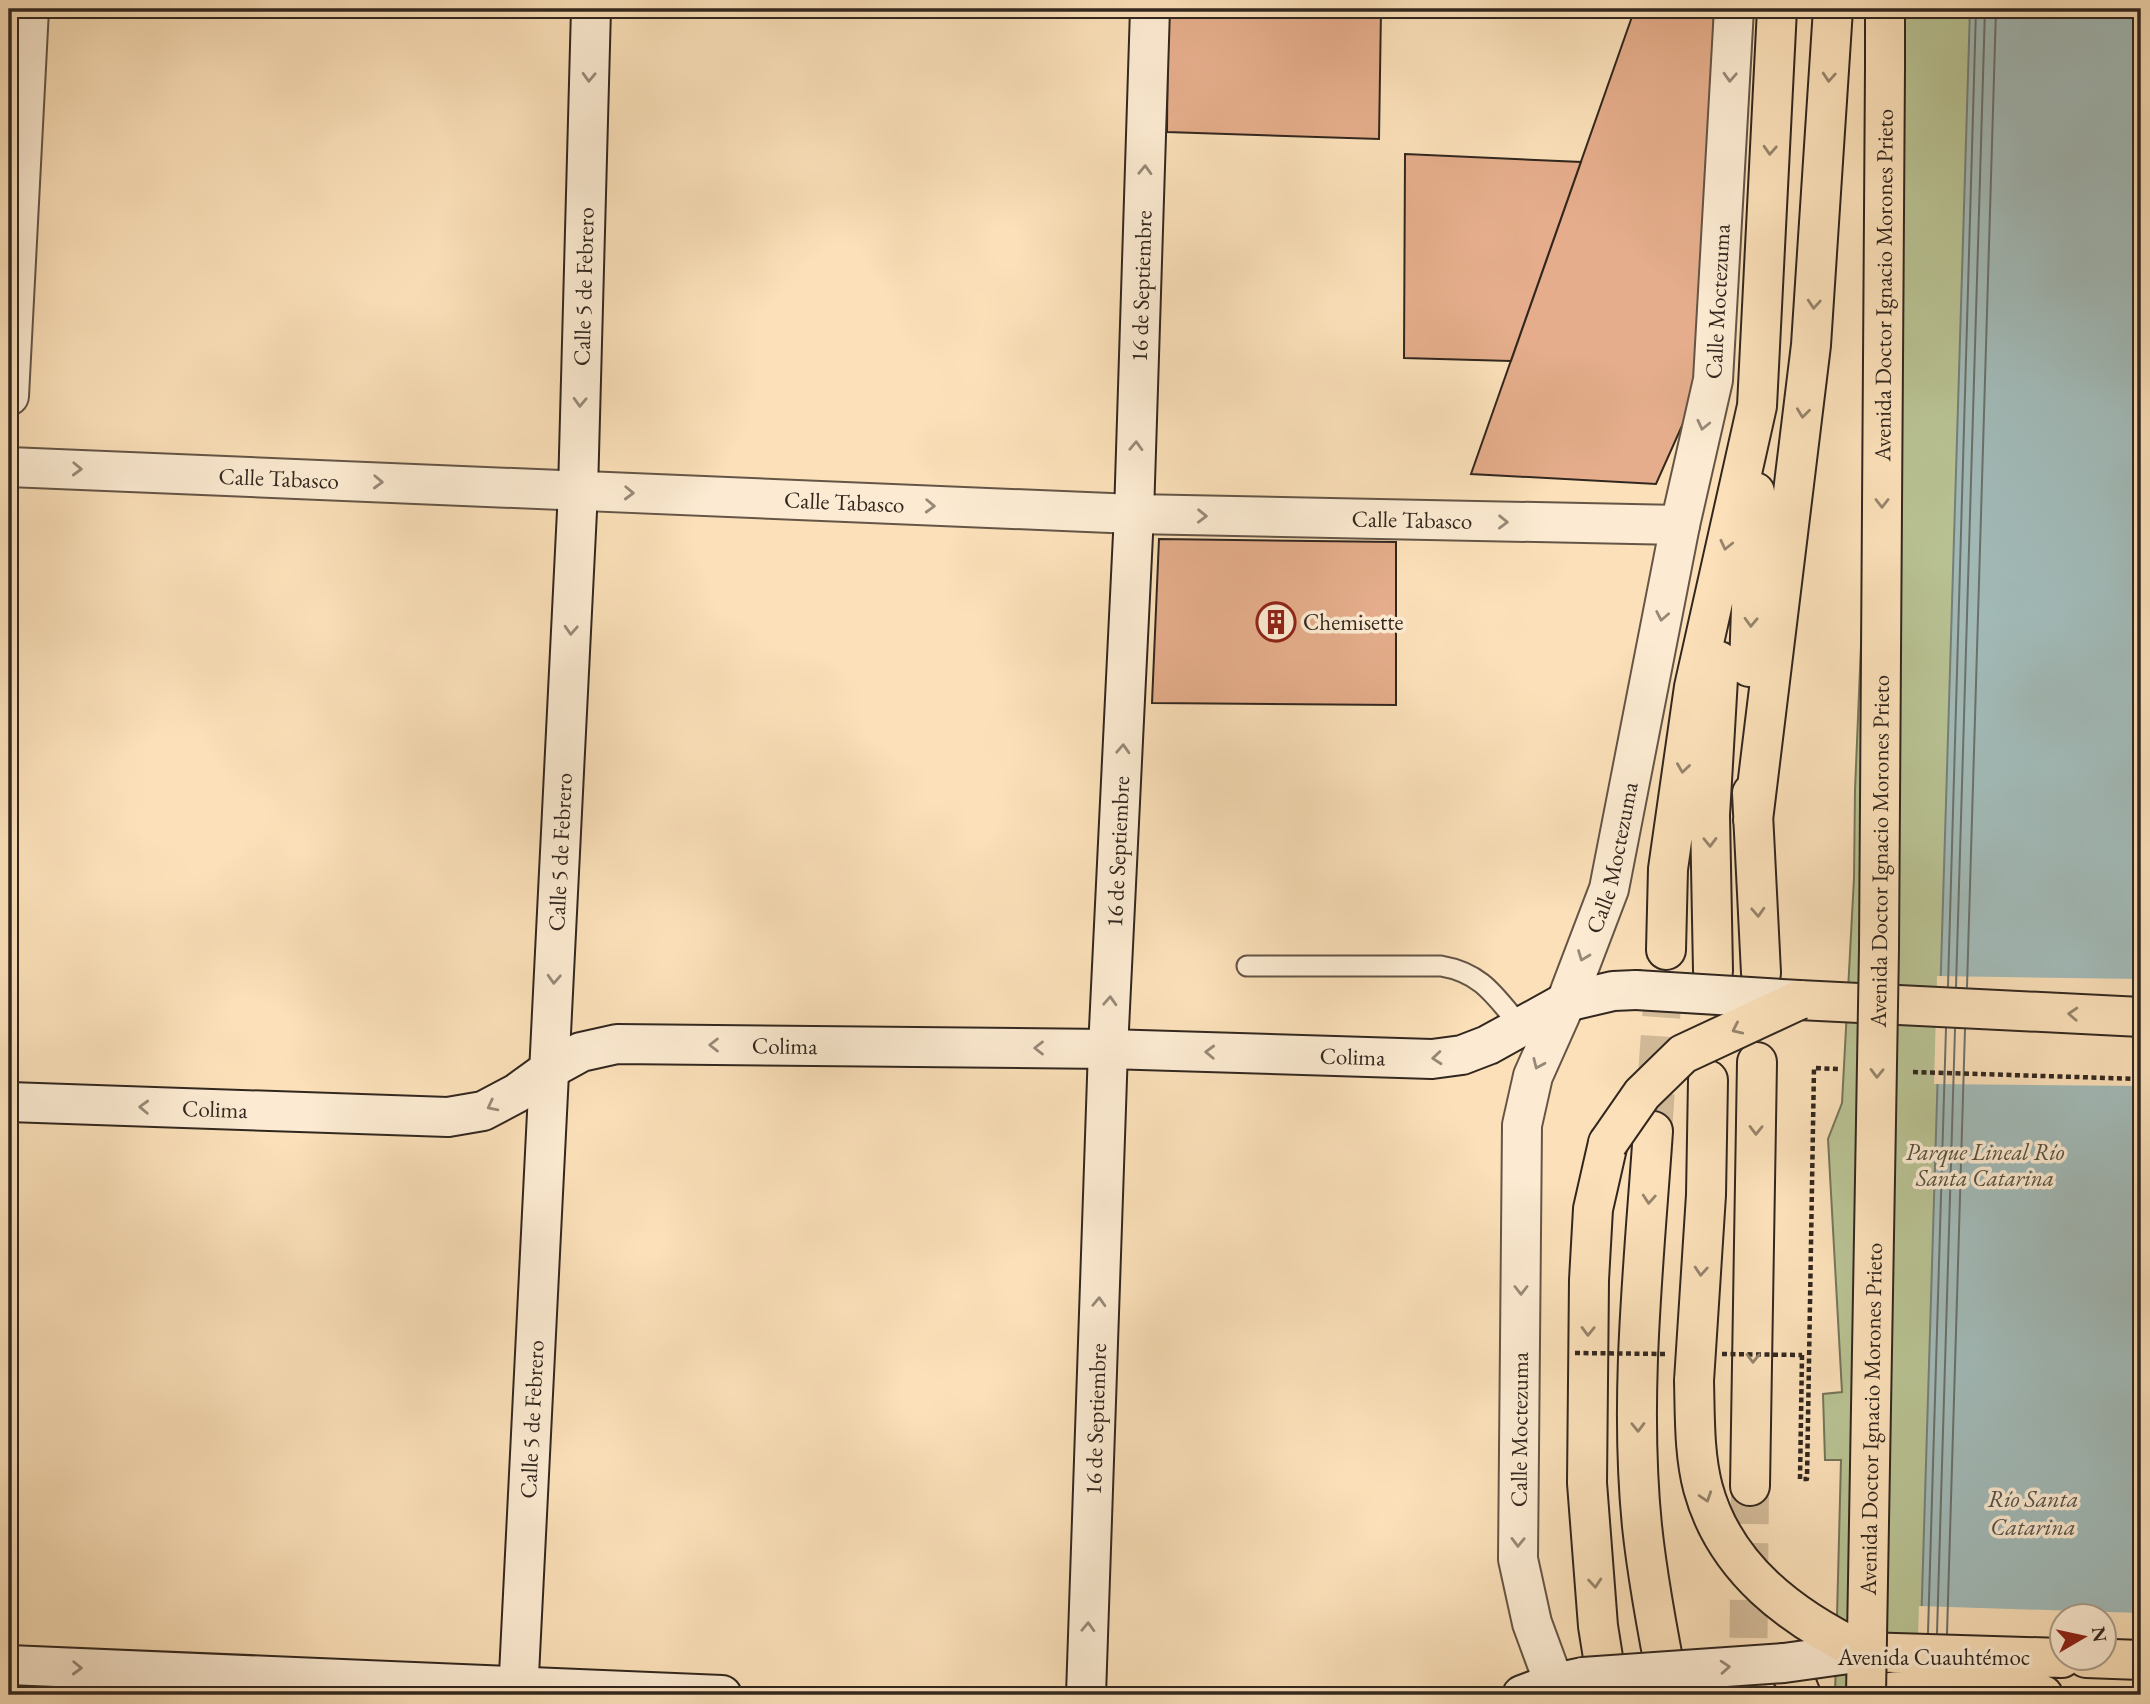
<svg xmlns="http://www.w3.org/2000/svg" width="2150" height="1704" font-family="'EB Garamond',serif">
	<rect width="100%" height="100%" fill="#fbe0b9"/>
	<filter id="stains"><feTurbulence type="fractalNoise" baseFrequency=".00286" numOctaves="4"/><feColorMatrix values="0 0 0 0 .2 0 0 0 0 .09 0 0 0 0 .02 0 0 0 .5 -.17"/></filter>
	<radialGradient id="worn" r=".72"><stop offset=".6" stop-color="#630" stop-opacity="0"/><stop offset="1" stop-color="#630" stop-opacity=".3"/></radialGradient>
	<path fill="#b9c394" stroke="#76755a" stroke-width="2" fill-rule="evenodd" d="M 1890,9 L 2141,9 L 2141,1695 L 1835,1695 L 1841,1460 L 1825,1460 L 1823,1394 L 1842,1392 L 1828,1139 L 1842,1103 L 1854,878 L 1855,790 L 1869,452 ZM 2062,1616 L 2104,1616 L 2104,1658 L 2062,1658 Z"/>
	<path fill="#a2bbb9" stroke="#75807b" stroke-width="2" fill-rule="evenodd" d="M 1970,9 L 2141,9 L 2141,1695 L 1919,1695 ZM 2062,1616 L 2104,1616 L 2104,1658 L 2062,1658 Z"/>
	<path fill="#fbe0b9" fill-rule="evenodd" d="M 1937,976 L 2141,979 L 2141,1086 L 1934,1084 Z
		M 1919,1606 L 2141,1613 L 2141,1695 L 1916,1695 ZM 2062,1616 L 2104,1616 L 2104,1658 L 2062,1658 Z"/>
	<g fill="none" stroke-linecap="round" stroke-linejoin="round">
		<path stroke="#6a716c" stroke-width="2" d="M 1948,986 L 1976,9
			M 1956,987 L 1985,9
			M 1967,987 L 1996,9
			M 1928,1633 L 1946,1028
			M 1937,1633 L 1955,1029
			M 1947,1634 L 1965,1029"/>
	</g>
	<path fill="#e5ad8b" stroke="#32271f" stroke-width="2" d="M 1168,9 L 1381,9 L 1379,139 L 1167,132 Z
		M 1634,11 L 1714,12 L 1702,381 L 1656,484 L 1471,474 Z
		M 1405,154 L 1581,162 L 1511,361 L 1404,358 Z
		M 1159,539 L 1396,542 L 1396,705 L 1152,703 Z"/>
	<g fill="none" stroke-linecap="round" stroke-linejoin="round">
		<path stroke="#d3bb9a" stroke-width="38" stroke-dasharray="38 19" stroke-linecap="butt" d="M 1653,1131 L 1666,950
			M 1748,1695 L 1750,1486"/>
		<g stroke="#645546" stroke-width="23">
			<path id="lane" d="M 1247,966 L 1441,966 C 1482,973 1495,996 1521,1027"/>
		</g>
		<g stroke="#645546" stroke-width="42">
			<g id="street">
				<path d="M 9,396 L 29,9"/>
				<path id="s1" d="M 9,467 L 1134,514 L 1680,525"/>
				<path id="s2" d="M 1556,1695 L 1554,1683 L 1532,1623 L 1518,1559 L 1522,1125 L 1533,1076 L 1566,1002 L 1609,889 L 1680,525 L 1713,380 L 1734,9"/>
			</g>
		</g>
		<g stroke="#32271f" stroke-width="42">
			<g id="secondary">
				<path id="s3" d="M 9,1102 L 448,1117 L 483,1111 L 517,1093 L 550,1069 L 581,1052 L 617,1044 L 1108,1049 L 1432,1059 L 1462,1055 L 1488,1045 L 1566,1002 L 1613,991 L 1636,990"/>
				<path d="M 9,1665 L 722,1695"/>
				<path id="s4" d="M 518,1695 L 578,491 L 591,9"/>
				<path id="s5" d="M 1086,1695 L 1108,1049 L 1134,514 L 1150,9"/>
				<path d="M 1522,1695 L 1554,1683 L 1583,1677"/>
			</g>
		</g>
		<g stroke="#32271f" stroke-width="42">
			<path id="highway" d="M 1885,67 L 1885,9
				M 1749,667 L 1755,492
				M 1752,793 L 1761,973
				M 1753,820 L 1811,345 L 1833,9
				M 1666,950 L 1668,869 L 1694,687 L 1757,406 L 1777,9
				M 1713,971 L 1710,815 L 1719,661
				M 1799,1000 L 2141,1017
				M 1653,1131 C 1644,1262 1629,1396 1642,1526 C 1648,1583 1659,1640 1670,1695
				M 1608,1143 L 1593,1209 L 1589,1280 L 1587,1483 L 1598,1626 L 1609,1695
				M 1694,1381 L 1706,1195 L 1708,1080
				M 1750,1486 L 1757,1062
				M 1863,1652 L 2062,1658
				M 2086,1658 L 2141,1660
				M 1784,1663 L 1794,1678 L 1801,1695
				M 1867,1695 L 1897,1691 L 2043,1695"/>
		</g>
		<path stroke="#32271f" stroke-width="4.5" stroke-dasharray="5 3.5" stroke-linecap="butt" d="M 1913,1072 L 2141,1079
			M 1802,1355 L 1800,1479 L 1807,1479 L 1814,1068 L 1838,1069"/>
		<use href="#lane" stroke="#fcebd2" stroke-width="19"/>
		<use href="#street" stroke="#fcebd2" stroke-width="38"/>
		<use href="#secondary" stroke="#fcebd2" stroke-width="38"/>
		<use href="#highway" stroke="#fbe0b9" stroke-width="38"/>
		<g stroke="#32271f" stroke-width="42" stroke-linecap="butt">
			<path id="secondary-bridge" d="M 1636,990 L 1799,1000
				M 1583,1677 L 1784,1663 L 1863,1652"/>
		</g>
		<g stroke="#32271f" stroke-width="42" stroke-linecap="butt">
			<g id="highway-bridge">
				<path d="M 1608,1143 L 1642,1094 L 1683,1054 L 1799,1000"/>
				<path d="M 1694,1381 C 1695,1417 1694,1454 1703,1488 C 1725,1569 1792,1618 1863,1652"/>
				<path id="s6" d="M 1866,1695 L 1879,949 L 1885,67"/>
			</g>
		</g>
		<path stroke="#32271f" stroke-width="4.5" stroke-dasharray="5 3.5" stroke-linecap="butt" d="M 1575,1353 L 1668,1354
			M 1722,1354 L 1802,1355"/>
		<use href="#secondary-bridge" stroke="#fcebd2" stroke-width="38"/>
		<use href="#highway-bridge" stroke="#fbe0b9" stroke-width="38"/>
	</g>
	<defs><path id="oneway-chevron" d="M-2-3.5L2.5 0L-2 3.5" fill="none" stroke-width="1.6" stroke-linecap="round" stroke-linejoin="round" transform="scale(1.75)"/></defs>
	<g stroke="#978978">
		<use href="#oneway-chevron" transform="translate(589 77) rotate(92)"/>
		<use href="#oneway-chevron" transform="translate(1730 77) rotate(93)"/>
		<use href="#oneway-chevron" transform="translate(1145 170) rotate(-88)"/>
		<use href="#oneway-chevron" transform="translate(580 402) rotate(92)"/>
		<use href="#oneway-chevron" transform="translate(1703 425) rotate(103)"/>
		<use href="#oneway-chevron" transform="translate(1136 446) rotate(-88)"/>
		<use href="#oneway-chevron" transform="translate(77 469) rotate(2)"/>
		<use href="#oneway-chevron" transform="translate(378 482) rotate(2)"/>
		<use href="#oneway-chevron" transform="translate(629 493) rotate(2)"/>
		<use href="#oneway-chevron" transform="translate(930 506) rotate(2)"/>
		<use href="#oneway-chevron" transform="translate(1202 516) rotate(1)"/>
		<use href="#oneway-chevron" transform="translate(1503 522) rotate(1)"/>
		<use href="#oneway-chevron" transform="translate(1662 616) rotate(101)"/>
		<use href="#oneway-chevron" transform="translate(571 630) rotate(93)"/>
		<use href="#oneway-chevron" transform="translate(1123 749) rotate(-87)"/>
		<use href="#oneway-chevron" transform="translate(1583 956) rotate(111)"/>
		<use href="#oneway-chevron" transform="translate(554 979) rotate(93)"/>
		<use href="#oneway-chevron" transform="translate(1110 1001) rotate(-87)"/>
		<use href="#oneway-chevron" transform="translate(714 1045) rotate(-180)"/>
		<use href="#oneway-chevron" transform="translate(1039 1048) rotate(-180)"/>
		<use href="#oneway-chevron" transform="translate(1210 1052) rotate(-178)"/>
		<use href="#oneway-chevron" transform="translate(1437 1058) rotate(175)"/>
		<use href="#oneway-chevron" transform="translate(1538 1064) rotate(114)"/>
		<use href="#oneway-chevron" transform="translate(492 1106) rotate(153)"/>
		<use href="#oneway-chevron" transform="translate(144 1107) rotate(-178)"/>
		<use href="#oneway-chevron" transform="translate(1521 1290) rotate(90)"/>
		<use href="#oneway-chevron" transform="translate(1099 1302) rotate(-88)"/>
		<use href="#oneway-chevron" transform="translate(1518 1542) rotate(91)"/>
		<use href="#oneway-chevron" transform="translate(1088 1627) rotate(-88)"/>
		<use href="#oneway-chevron" transform="translate(1725 1667) rotate(-4)"/>
		<use href="#oneway-chevron" transform="translate(77 1668) rotate(2)"/>
	</g>
	<g stroke="#96846c">
		<use href="#oneway-chevron" transform="translate(1829 77) rotate(94)"/>
		<use href="#oneway-chevron" transform="translate(1770 150) rotate(93)"/>
		<use href="#oneway-chevron" transform="translate(1814 304) rotate(94)"/>
		<use href="#oneway-chevron" transform="translate(1803 413) rotate(97)"/>
		<use href="#oneway-chevron" transform="translate(1882 503) rotate(90)"/>
		<use href="#oneway-chevron" transform="translate(1726 545) rotate(103)"/>
		<use href="#oneway-chevron" transform="translate(1751 622) rotate(92)"/>
		<use href="#oneway-chevron" transform="translate(1683 768) rotate(98)"/>
		<use href="#oneway-chevron" transform="translate(1710 842) rotate(89)"/>
		<use href="#oneway-chevron" transform="translate(1758 912) rotate(87)"/>
		<use href="#oneway-chevron" transform="translate(2073 1014) rotate(-177)"/>
		<use href="#oneway-chevron" transform="translate(1737 1029) rotate(155)"/>
		<use href="#oneway-chevron" transform="translate(1877 1073) rotate(91)"/>
		<use href="#oneway-chevron" transform="translate(1756 1130) rotate(91)"/>
		<use href="#oneway-chevron" transform="translate(1649 1199) rotate(94)"/>
		<use href="#oneway-chevron" transform="translate(1701 1271) rotate(94)"/>
		<use href="#oneway-chevron" transform="translate(1588 1331) rotate(91)"/>
		<use href="#oneway-chevron" transform="translate(1753 1358) rotate(91)"/>
		<use href="#oneway-chevron" transform="translate(1638 1427) rotate(89)"/>
		<use href="#oneway-chevron" transform="translate(1706 1497) rotate(72)"/>
		<use href="#oneway-chevron" transform="translate(1595 1583) rotate(85)"/>
	</g>
	<defs>
		<g id="building-ring" transform="scale(2.0125)"><circle r="9.5" fill="#fcebd2" stroke="#8f2418" stroke-width="1.5"/><path d="M-4-6H4V6H1V3H-1V6H-4ZM-2.5-4.3h1.7v1.8h-1.7ZM.8-4.3h1.7v1.8H.8ZM-2.5-1h1.7V.8h-1.7ZM.8-1h1.7V.8H.8Z" fill="#8f2418"/></g>
	</defs>
	<g fill-rule="evenodd">
		<use href="#building-ring" x="1276" y="622"/>
	</g>
	<g text-anchor="middle" dominant-baseline="central" stroke-width="7" stroke-linejoin="round" paint-order="stroke">
		<g font-size="23" fill="#32271f" stroke="#fcebd2">
			<text stroke="none"><textPath href="#s6" startOffset="1410">Avenida Doctor Ignacio Morones Prieto</textPath></text>
			<text stroke="none"><textPath href="#s4" startOffset="1410">Calle 5 de Febrero</textPath></text>
			<text stroke="none"><textPath href="#s5" startOffset="1410">16 de Septiembre</textPath></text>
			<text stroke="none"><textPath href="#s2" startOffset="1426">Calle Moctezuma</textPath></text>
			<text stroke="none"><textPath href="#s1" startOffset="270">Calle Tabasco</textPath></text>
			<text stroke="none"><textPath href="#s1" startOffset="836">Calle Tabasco</textPath></text>
			<text stroke="none"><textPath href="#s1" startOffset="1404">Calle Tabasco</textPath></text>
			<text stroke="none"><textPath href="#s4" startOffset="844">Calle 5 de Febrero</textPath></text>
			<text stroke="none"><textPath href="#s5" startOffset="844">16 de Septiembre</textPath></text>
			<text stroke="none"><textPath href="#s6" startOffset="844">Avenida Doctor Ignacio Morones Prieto</textPath></text>
			<text stroke="none"><textPath href="#s2" startOffset="859">Calle Moctezuma</textPath></text>
			<text stroke="none"><textPath href="#s3" startOffset="794">Colima</textPath></text>
			<text stroke="none"><textPath href="#s3" startOffset="1362">Colima</textPath></text>
			<text stroke="none"><textPath href="#s3" startOffset="206">Colima</textPath></text>
			<text stroke="none"><textPath href="#s4" startOffset="276">Calle 5 de Febrero</textPath></text>
			<text stroke="none"><textPath href="#s5" startOffset="276">16 de Septiembre</textPath></text>
			<text stroke="none"><textPath href="#s6" startOffset="276">Avenida Doctor Ignacio Morones Prieto</textPath></text>
			<text stroke="none"><textPath href="#s2" startOffset="271">Calle Moctezuma</textPath></text>
			<text x="1934" y="1657">Avenida Cuauhtémoc</text>
		</g>
		<g font-size="23" fill="#32271f" stroke="#fcebd2" text-anchor="start">
			<text x="1303" y="622">Chemisette</text>
		</g>
		<g font-size="23" font-style="italic" fill="#544e3c" stroke="#fcebd2">
			<text x="1985" y="1152">Parque Lineal Río<tspan x="1985" dy="26">Santa Catarina</tspan></text>
		</g>
		<g font-size="24" font-style="italic" fill="#54534d" stroke="#fcebd2">
			<text x="2033" y="1498">Río Santa<tspan x="2033" dy="28">Catarina</tspan></text>
		</g>
	</g>
	<rect width="2150" height="1704" fill="none" stroke="#fbe0b9" stroke-width="35"/>
	<rect x="10" y="10" width="2129" height="1683" fill="none" stroke="#32271f" stroke-width="3.5"/>
	<rect x="18" y="18" width="2115" height="1669" fill="none" stroke="#32271f" stroke-width="2"/>
	<g transform="translate(2083 1637) rotate(81)"><circle r="33" fill="#fcebd2" stroke="#ab9d8a" stroke-width="2"/>
	<path d="M0-5L12 26L0 18L-12 26Z" fill="#8f2418"/>
	<text y="-10" font-size="19" font-weight="bold" text-anchor="middle" fill="#32271f">N</text>
	</g>
	<rect width="100%" height="100%" filter="url(#stains)"/>
	<rect width="100%" height="100%" fill="url(#worn)"/>
</svg>
